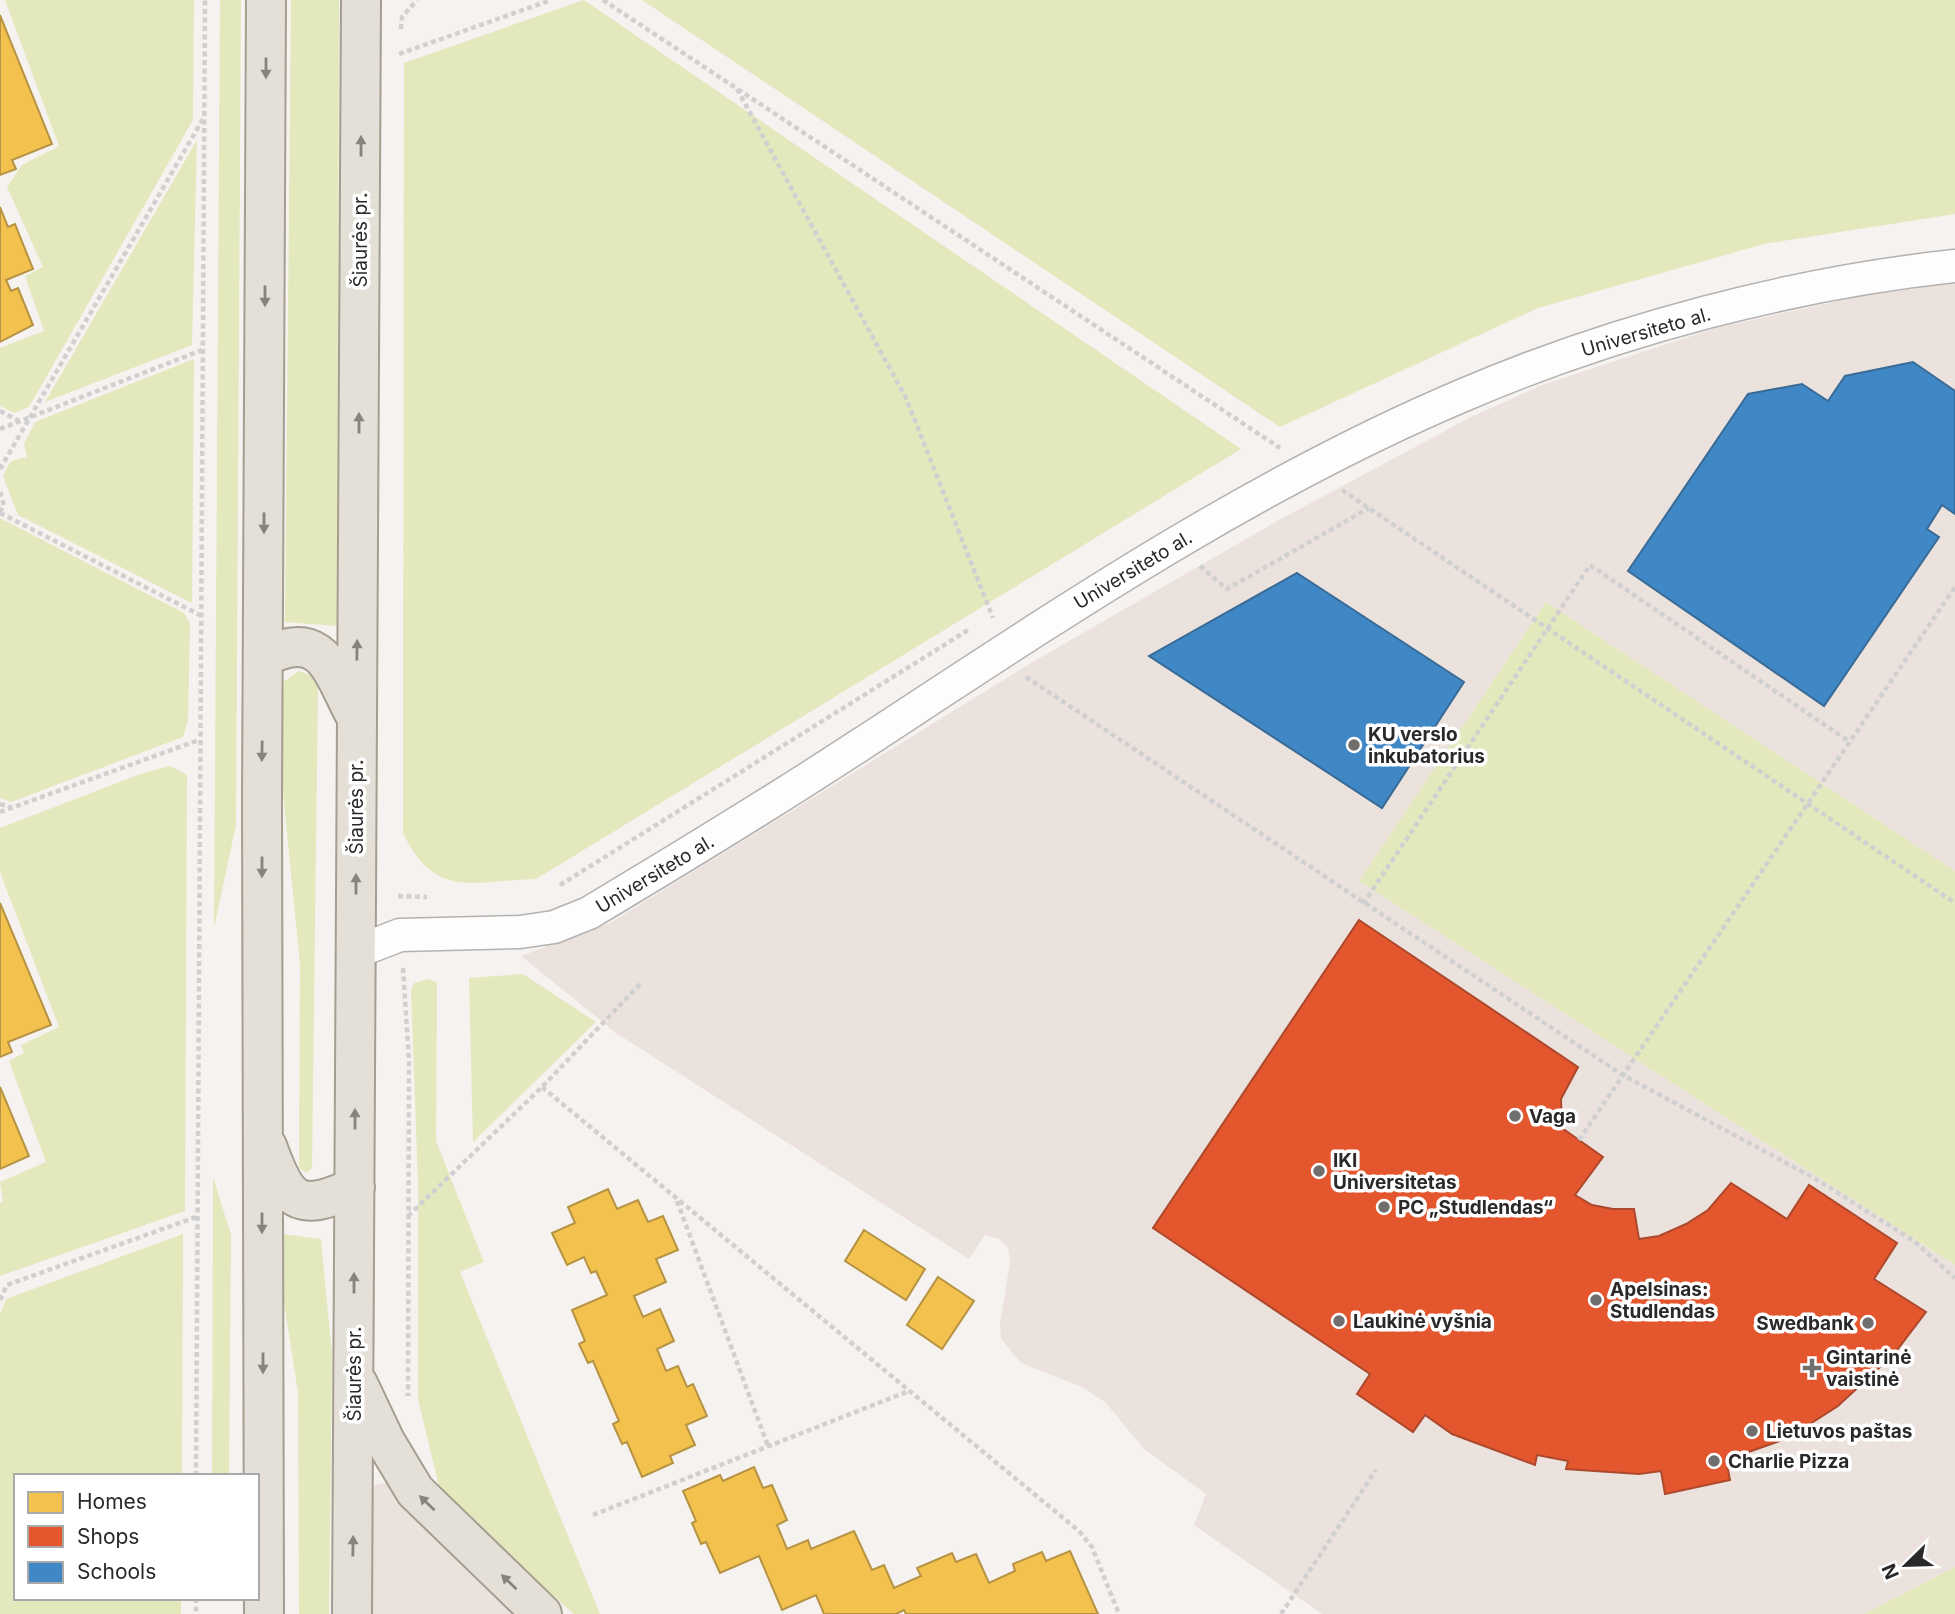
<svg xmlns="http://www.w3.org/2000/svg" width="1955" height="1614" font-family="Inter,sans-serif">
	<rect width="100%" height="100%" fill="#f5f2f0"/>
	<path fill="#ebe2de" d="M 1955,283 L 1955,871 L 1546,602 L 1359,881 L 1955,1265 L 1955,1567 L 1864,1614 L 1322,1614 L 1194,1525 L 1206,1494 L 1144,1449 L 1105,1402 L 1082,1387 L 1021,1363 L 1001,1339 L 1000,1324 L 1010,1262 L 1008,1248 L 999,1239 L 985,1235 L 969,1259 L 616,1033 L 521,956 L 610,923 L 1031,663 L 1277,521 L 1471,417 L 1542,385 L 1716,328 L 1878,292 Z
		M 386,1483 L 518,1614 L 371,1614 L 371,1491 L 377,1484 Z"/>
	<path fill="#e3e8bd" d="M 5,0 L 194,0 L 193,120 L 29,407 L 14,413 L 0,406 L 0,348 L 44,331 L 25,276 L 43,267 L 7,187 L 22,165 L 59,146 Z
		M 220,0 L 241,0 L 236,825 L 214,928 Z
		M 291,0 L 339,0 L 337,626 L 285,622 Z
		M 584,0 L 1241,449 L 536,879 C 472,881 435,900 403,833 L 404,63 Z
		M 642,0 L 1955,0 L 1955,214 L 1764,244 L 1538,308 L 1280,427 Z
		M 197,140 L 192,345 L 45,402 Z
		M 194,359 L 192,603 L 18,515 L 3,476 L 11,461 L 27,457 L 24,444 L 35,422 Z
		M 0,518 L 184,613 L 190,624 L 188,720 L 183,737 L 11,802 L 0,798 Z
		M 1546,602 L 1955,871 L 1955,1265 L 1359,881 Z
		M 299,671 L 312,676 L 318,687 L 312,1168 L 307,1173 L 299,1168 L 300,964 L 283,793 L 283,682 Z
		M 170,766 L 187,775 L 185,1211 L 0,1276 L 0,1203 L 3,1201 L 0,1182 L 46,1162 L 9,1061 L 24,1053 L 21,1045 L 59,1027 L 0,872 L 0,828 L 143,773 Z
		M 523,974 L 596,1022 L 473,1142 L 469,978 Z
		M 428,979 L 437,982 L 436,1141 L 484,1262 L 460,1272 L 600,1614 L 574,1614 L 442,1499 L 418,1399 L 418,1183 L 411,991 L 414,983 Z
		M 213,1177 L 231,1235 L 229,1476 L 212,1476 Z
		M 183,1234 L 182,1476 L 16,1476 L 16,1598 L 181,1598 L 181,1614 L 0,1614 L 0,1315 L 6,1299 Z
		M 282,1234 L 321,1239 L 332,1355 L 329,1614 L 299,1614 L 298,1392 L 283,1297 Z
		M 1955,1567 L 1955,1614 L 1864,1614 Z"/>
	<path fill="#f2c14e" stroke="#b69343" stroke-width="2" d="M 0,15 L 52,144 L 12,160 L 16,169 L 0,175 Z
		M 0,207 L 8,227 L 15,224 L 33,269 L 6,280 L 11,291 L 18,288 L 33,325 L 0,342 Z
		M 0,903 L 51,1025 L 8,1042 L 12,1052 L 0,1057 Z
		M 0,1087 L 29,1156 L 0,1169 Z
		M 608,1189 L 617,1209 L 638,1200 L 648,1222 L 663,1216 L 678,1250 L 656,1259 L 666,1282 L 634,1296 L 643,1317 L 660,1309 L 674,1341 L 657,1349 L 666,1371 L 678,1366 L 687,1387 L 693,1384 L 707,1416 L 686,1425 L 695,1445 L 670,1456 L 673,1463 L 642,1477 L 627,1442 L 622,1444 L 613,1424 L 619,1421 L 593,1361 L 588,1363 L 579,1344 L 585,1341 L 572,1310 L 607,1295 L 596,1271 L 591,1273 L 584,1257 L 567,1265 L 552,1233 L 575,1223 L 568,1207 Z
		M 864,1230 L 925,1269 L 906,1300 L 845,1261 Z
		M 938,1277 L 974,1301 L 942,1349 L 907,1325 Z
		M 754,1467 L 763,1488 L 772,1485 L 787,1520 L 777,1525 L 787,1549 L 808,1540 L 811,1549 L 854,1531 L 872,1570 L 884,1565 L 894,1588 L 921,1576 L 917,1568 L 952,1553 L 956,1562 L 976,1554 L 989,1583 L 1015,1571 L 1013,1564 L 1042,1552 L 1046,1561 L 1070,1551 L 1098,1614 L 906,1614 L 904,1610 L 896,1614 L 824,1614 L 816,1595 L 782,1610 L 759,1556 L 720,1573 L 706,1542 L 701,1544 L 692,1523 L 696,1521 L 683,1491 L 720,1475 L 723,1481 Z"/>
	<path fill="#e4572e" stroke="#ac492c" stroke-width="2" d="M 1359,920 L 1578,1067 L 1561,1099 L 1562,1128 L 1603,1157 L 1575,1195 L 1592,1205 L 1613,1209 L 1634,1209 L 1639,1239 L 1659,1236 L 1686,1224 L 1708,1210 L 1731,1183 L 1787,1219 L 1809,1185 L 1897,1243 L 1874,1279 L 1926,1312 L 1894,1354 L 1838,1406 L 1788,1438 L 1726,1460 L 1730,1480 L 1665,1494 L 1661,1471 L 1639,1474 L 1566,1469 L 1568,1461 L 1537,1455 L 1535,1465 L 1452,1434 L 1425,1415 L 1413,1432 L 1357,1394 L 1370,1374 L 1153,1228 Z"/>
	<path fill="#3f88c5" stroke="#396b96" stroke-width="2" d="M 1913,362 L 1955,391 L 1955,514 L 1942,505 L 1927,529 L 1939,537 L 1824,706 L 1628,571 L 1748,394 L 1802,384 L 1828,401 L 1845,376 Z
		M 1297,573 L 1464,682 L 1382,808 L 1149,656 Z"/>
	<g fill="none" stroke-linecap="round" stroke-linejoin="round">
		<g stroke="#b4b2b0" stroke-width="35">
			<path id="street" d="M 356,952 L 400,935 L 520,932 L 554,927 L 589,913 C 681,858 773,802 863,743 C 1057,616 1252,484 1466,394 C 1616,330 1793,283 1955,266"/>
		</g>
		<g stroke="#a59d8f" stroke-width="42">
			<path id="primary" d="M 264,657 C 322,627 331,669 354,713
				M 267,1146 C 287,1202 297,1214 355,1187
				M 358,1384 L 385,1441 L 415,1491 L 542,1614
				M 264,1614 L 262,799 L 266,0
				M 352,1614 L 361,0"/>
		</g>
		<path stroke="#d1d0d0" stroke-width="4.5" stroke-dasharray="5 3.5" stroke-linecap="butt" d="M 603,0 L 1280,448
			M 401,29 L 402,17 L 417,0
			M 399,54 L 551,0
			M 737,89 L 906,398 L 993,618
			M 0,411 L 19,421
			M 0,429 L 202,350
			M 0,469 L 203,119
			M 1342,490 L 1955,903
			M 0,492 L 4,505 L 0,512
			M 0,513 L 200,615
			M 1200,566 L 1227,589 L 1369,508
			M 1026,677 L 1621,1074 L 1816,1179 L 1914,1241 L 1955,1278
			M 0,804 L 12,808
			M 0,812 L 199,740
			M 560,885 L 968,630
			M 398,896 L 427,897
			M 1363,904 L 1590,565 L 1850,742
			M 403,968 L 409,1060 L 408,1396
			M 542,1087 L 1079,1531 L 1092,1547 L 1119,1614
			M 1579,1140 L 1955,587
			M 677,1201 L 768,1446
			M 408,1216 L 542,1087 L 641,983
			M 0,1300 L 7,1285 L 196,1217
			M 196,1476 L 205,0
			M 593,1515 L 909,1391
			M 196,1598 L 196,1614
			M 1281,1614 L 1376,1470"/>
		<use href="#street" stroke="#fefdfd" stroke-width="32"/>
		<use href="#primary" stroke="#e4e0d8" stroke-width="38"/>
	</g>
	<defs><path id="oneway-solid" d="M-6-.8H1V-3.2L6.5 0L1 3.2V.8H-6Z" transform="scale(1.75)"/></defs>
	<g fill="#878480">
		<use href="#oneway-solid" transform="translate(266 68) rotate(90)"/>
		<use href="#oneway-solid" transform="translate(361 146) rotate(-90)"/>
		<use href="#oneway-solid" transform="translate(265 296) rotate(90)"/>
		<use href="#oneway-solid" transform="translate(359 423) rotate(-90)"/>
		<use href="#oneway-solid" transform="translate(264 523) rotate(90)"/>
		<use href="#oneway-solid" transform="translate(357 650) rotate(-89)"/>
		<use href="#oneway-solid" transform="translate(262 751) rotate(91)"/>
		<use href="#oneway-solid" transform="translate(262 867) rotate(90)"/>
		<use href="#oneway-solid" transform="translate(356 884) rotate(-90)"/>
		<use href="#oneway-solid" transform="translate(355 1119) rotate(-90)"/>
		<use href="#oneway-solid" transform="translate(262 1223) rotate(90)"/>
		<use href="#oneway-solid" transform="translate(354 1283) rotate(-90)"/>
		<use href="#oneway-solid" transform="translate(263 1363) rotate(90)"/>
		<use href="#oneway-solid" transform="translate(427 1503) rotate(-136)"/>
		<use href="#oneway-solid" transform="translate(353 1546) rotate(-89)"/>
		<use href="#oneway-solid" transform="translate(509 1582) rotate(-136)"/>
	</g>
	<g fill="#716f6e" stroke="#fff" stroke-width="2.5">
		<circle cx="1354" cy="745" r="7"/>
		<circle cx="1515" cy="1116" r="7"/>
		<circle cx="1319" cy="1171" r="7"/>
		<circle cx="1384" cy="1207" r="7"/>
		<circle cx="1596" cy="1300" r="7"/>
		<circle cx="1339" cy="1321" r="7"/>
		<circle cx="1868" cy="1323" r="7"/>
		<path d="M1808.5 1357.5h7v7h7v7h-7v7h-7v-7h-7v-7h7z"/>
		<circle cx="1752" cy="1431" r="7"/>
		<circle cx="1714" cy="1461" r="7"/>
	</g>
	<g text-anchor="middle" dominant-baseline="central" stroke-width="7" stroke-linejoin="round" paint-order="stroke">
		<g font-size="19" fill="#2a2828" stroke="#fff">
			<text transform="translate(360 240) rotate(-90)">Šiaurės pr.</text>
			<text transform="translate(1646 332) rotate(-16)">Universiteto al.</text>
			<text transform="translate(1133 570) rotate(-31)">Universiteto al.</text>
			<text transform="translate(356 807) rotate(-90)">Šiaurės pr.</text>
			<text transform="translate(655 874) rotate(-31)">Universiteto al.</text>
			<text transform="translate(354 1374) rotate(-90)">Šiaurės pr.</text>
		</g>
		<g font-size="19" font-weight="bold" fill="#2a2828" stroke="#fff" text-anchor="start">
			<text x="1368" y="734">KU verslo<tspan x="1368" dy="22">inkubatorius</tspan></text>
			<text x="1529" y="1116">Vaga</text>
			<text x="1333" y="1160">IKI<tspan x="1333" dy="22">Universitetas</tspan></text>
			<text x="1398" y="1207">PC „Studlendas“</text>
			<text x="1610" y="1289">Apelsinas:<tspan x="1610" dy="22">Studlendas</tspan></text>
			<text x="1353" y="1321">Laukinė vyšnia</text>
			<text x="1854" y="1323" text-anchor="end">Swedbank</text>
			<text x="1826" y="1357">Gintarinė<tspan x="1826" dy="22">vaistinė</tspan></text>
			<text x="1766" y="1431">Lietuvos paštas</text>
			<text x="1728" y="1461">Charlie Pizza</text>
		</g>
	</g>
	<rect x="14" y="1474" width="245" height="126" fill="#ffffff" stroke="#aaa9a9" stroke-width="2"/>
	<rect x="28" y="1492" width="35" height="21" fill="#f2c14e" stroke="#aaa9a9" stroke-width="2"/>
	<text x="77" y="1509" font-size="21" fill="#2a2828">Homes</text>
	<rect x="28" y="1526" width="35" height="21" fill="#e4572e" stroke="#aaa9a9" stroke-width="2"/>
	<text x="77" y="1544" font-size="21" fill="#2a2828">Shops</text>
	<rect x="28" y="1562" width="35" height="21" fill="#3f88c5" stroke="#aaa9a9" stroke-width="2"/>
	<text x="77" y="1579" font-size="21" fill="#2a2828">Schools</text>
	<g transform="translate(1906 1565) rotate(247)" stroke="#ffffff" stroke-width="5" paint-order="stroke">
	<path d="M0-5L12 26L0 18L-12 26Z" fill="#2a2828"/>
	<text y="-10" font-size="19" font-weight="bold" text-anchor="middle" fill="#2a2828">N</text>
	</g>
</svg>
